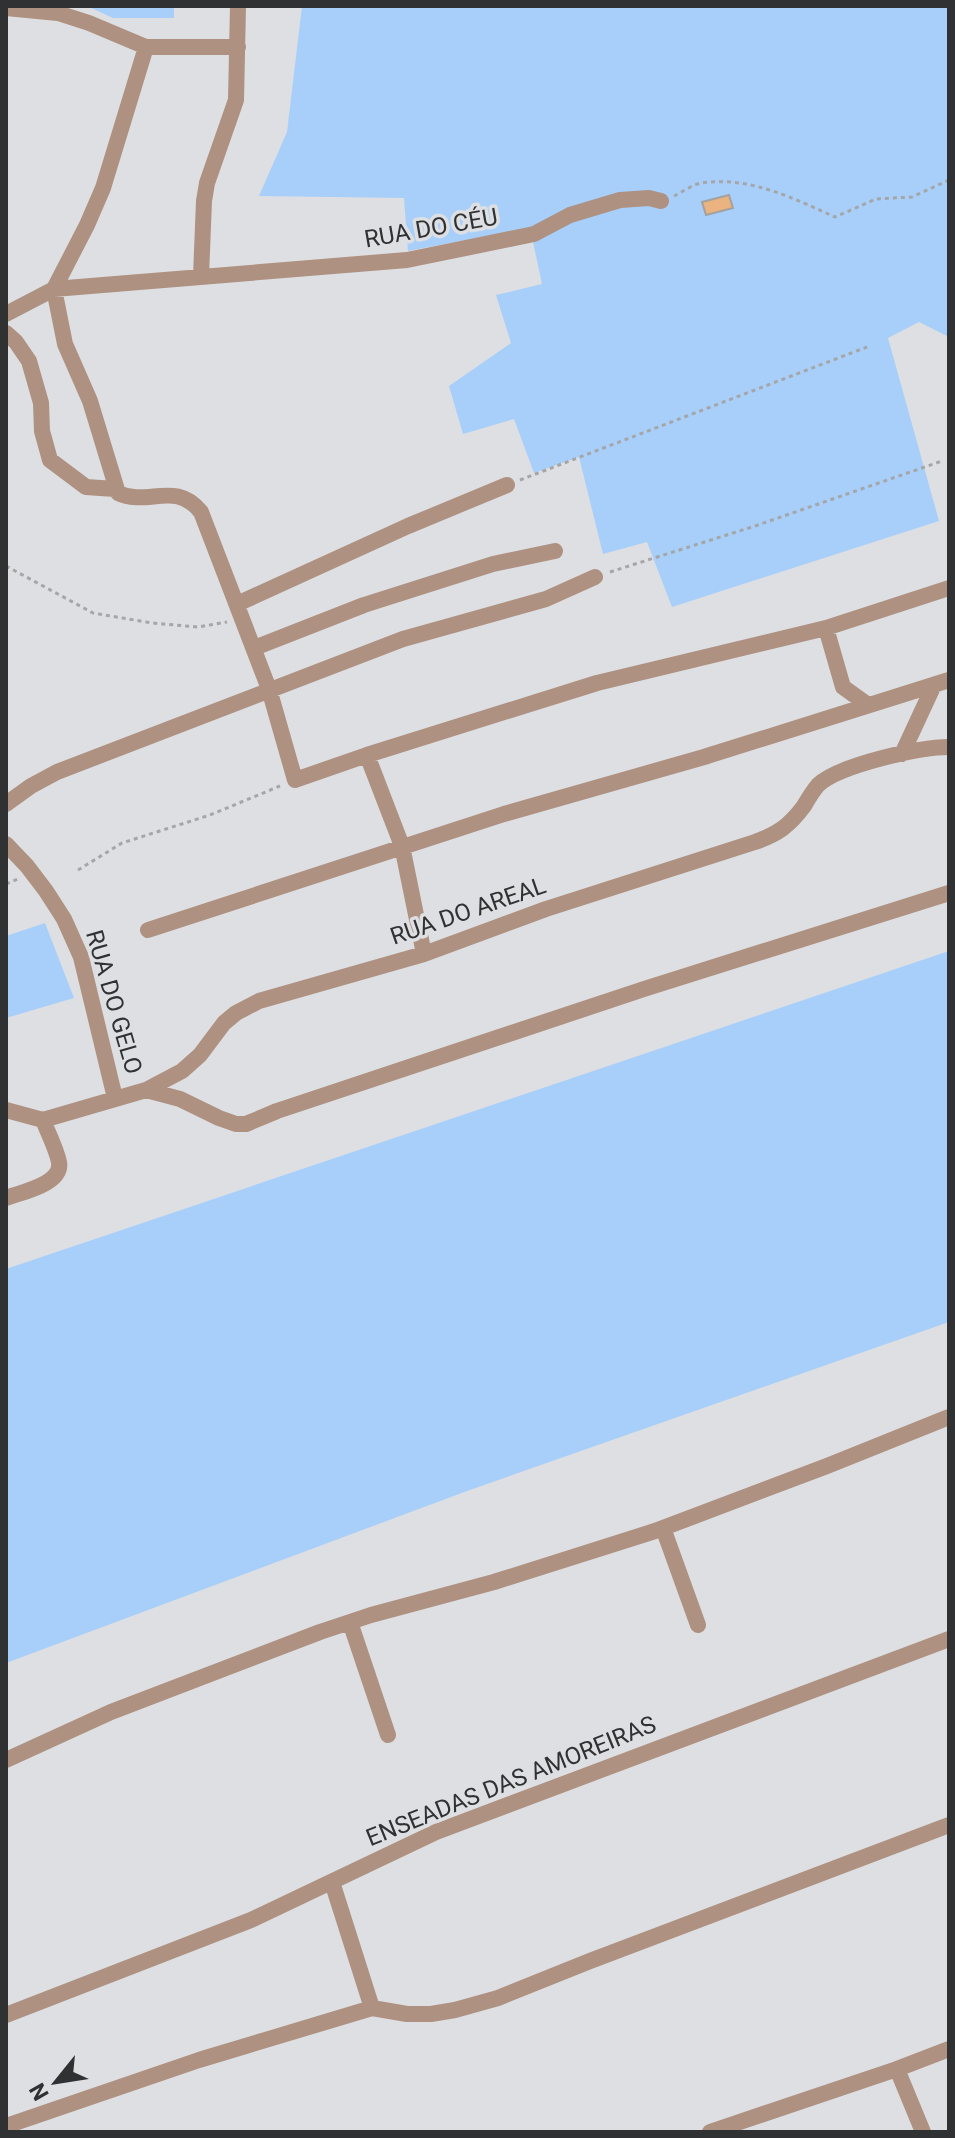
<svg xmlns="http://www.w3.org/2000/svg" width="955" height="2138" font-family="Roboto,sans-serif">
	<rect width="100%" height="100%" fill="#dddfe2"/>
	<path fill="#a8cffa" d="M 87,6 L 174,6 L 174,18 L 113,18 Z
		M 302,6 L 949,6 L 949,337 L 919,322 L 888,338 L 939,521 L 672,607 L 647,542 L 603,554 L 579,457 L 534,473 L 514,419 L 463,434 L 449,386 L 511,343 L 496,295 L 542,284 L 530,228 L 408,251 L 404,198 L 259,196 L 287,132 Z
		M 45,923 L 74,998 L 6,1018 L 6,936 Z
		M 949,951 L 949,1322 L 467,1491 L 6,1663 L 6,1269 Z"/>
	<path fill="#ebb37f" stroke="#a4a19f" stroke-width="2" d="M 729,195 L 733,208 L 706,215 L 702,202 Z"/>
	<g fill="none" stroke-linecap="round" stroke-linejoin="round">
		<path stroke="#a4a6a8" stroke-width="3" stroke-dasharray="4 4" stroke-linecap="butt" d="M 674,196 C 683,192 693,184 702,183 C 749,176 793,198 835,217 L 876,199 L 912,197 L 949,180
			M 520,480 L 867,347
			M 6,566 L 93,613 L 152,623 L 198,627 L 227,622
			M 610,572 L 755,526 L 942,461
			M 78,870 L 122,843 L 210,815 L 280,786
			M 6,884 L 18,879"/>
		<path stroke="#ae9180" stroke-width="16" d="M 6,8 L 58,13 L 89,23 L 146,47 L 238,47
			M 146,47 L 103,188 L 87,225 L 54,289 L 65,344 L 90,401 L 118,493 C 147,507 176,480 201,512 L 269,689 L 295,780 L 367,755 L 402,846 L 424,954
			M 201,276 L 204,201 L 207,183 L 236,100 L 238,6
			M 6,314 L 54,289 L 407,260 L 534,234 L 570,215 L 620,200 L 649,198 L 661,201
			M 6,333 L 16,342 L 29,361 L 41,403 L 42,431 L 50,460 L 86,487 L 115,489
			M 237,604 L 408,526 L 507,485
			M 826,628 L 843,687 L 868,705
			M 254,648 L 364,605 L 493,564 L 555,551
			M 902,754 L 934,685
			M 367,755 L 597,683 L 826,628 L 949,588
			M 6,804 L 31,786 L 57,772 L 403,639 L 546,599 L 595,577
			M 6,844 L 27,866 L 46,891 L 64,919 L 81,957 L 115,1098
			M 148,930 L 504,814 L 704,757 L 949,680
			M 146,1090 L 180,1099 L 219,1118 L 236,1124 L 246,1124 L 277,1111 L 644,989 L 949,893
			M 6,1110 L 43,1120 L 146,1090 L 182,1071 L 200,1055 L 224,1023 L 236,1013 L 259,1001 L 424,954 L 546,909 L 755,842 C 778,834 789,826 804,806 C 808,799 813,791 818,785 C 839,765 920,747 949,747
			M 6,1198 C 22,1192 63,1184 59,1162 C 56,1148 48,1133 43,1120
			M 663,1528 L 698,1625
			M 350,1622 L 388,1735
			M 6,1760 L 111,1712 L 320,1632 L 371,1615 L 494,1582 L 655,1531 L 827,1466 L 949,1417
			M 332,1882 L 372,2008
			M 6,2015 L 251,1920 L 436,1832 L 949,1639
			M 897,2069 L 923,2132
			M 6,2126 L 199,2060 L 372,2008 L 407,2014 L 431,2014 L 455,2010 L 498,1998 L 590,1961 L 949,1825
			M 710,2132 L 897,2069 L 949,2049"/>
	</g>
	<g text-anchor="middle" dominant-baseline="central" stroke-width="7" stroke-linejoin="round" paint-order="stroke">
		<g font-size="24" fill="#303132" stroke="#dddfe2">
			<text transform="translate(431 228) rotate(-10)">RUA DO CÉU</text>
			<text transform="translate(468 911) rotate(-19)">RUA DO AREAL</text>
			<text transform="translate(114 1002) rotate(74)">RUA DO GELO</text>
			<text transform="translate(511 1781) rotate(-22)">ENSEADAS DAS AMOREIRAS</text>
		</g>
	</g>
	<rect width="955" height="2138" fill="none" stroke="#303132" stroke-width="16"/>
	<g transform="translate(56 2082) rotate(240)" stroke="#dddfe2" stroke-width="6" paint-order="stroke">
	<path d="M0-6L14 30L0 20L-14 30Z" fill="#303132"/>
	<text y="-12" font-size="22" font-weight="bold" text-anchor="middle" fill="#303132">N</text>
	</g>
</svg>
